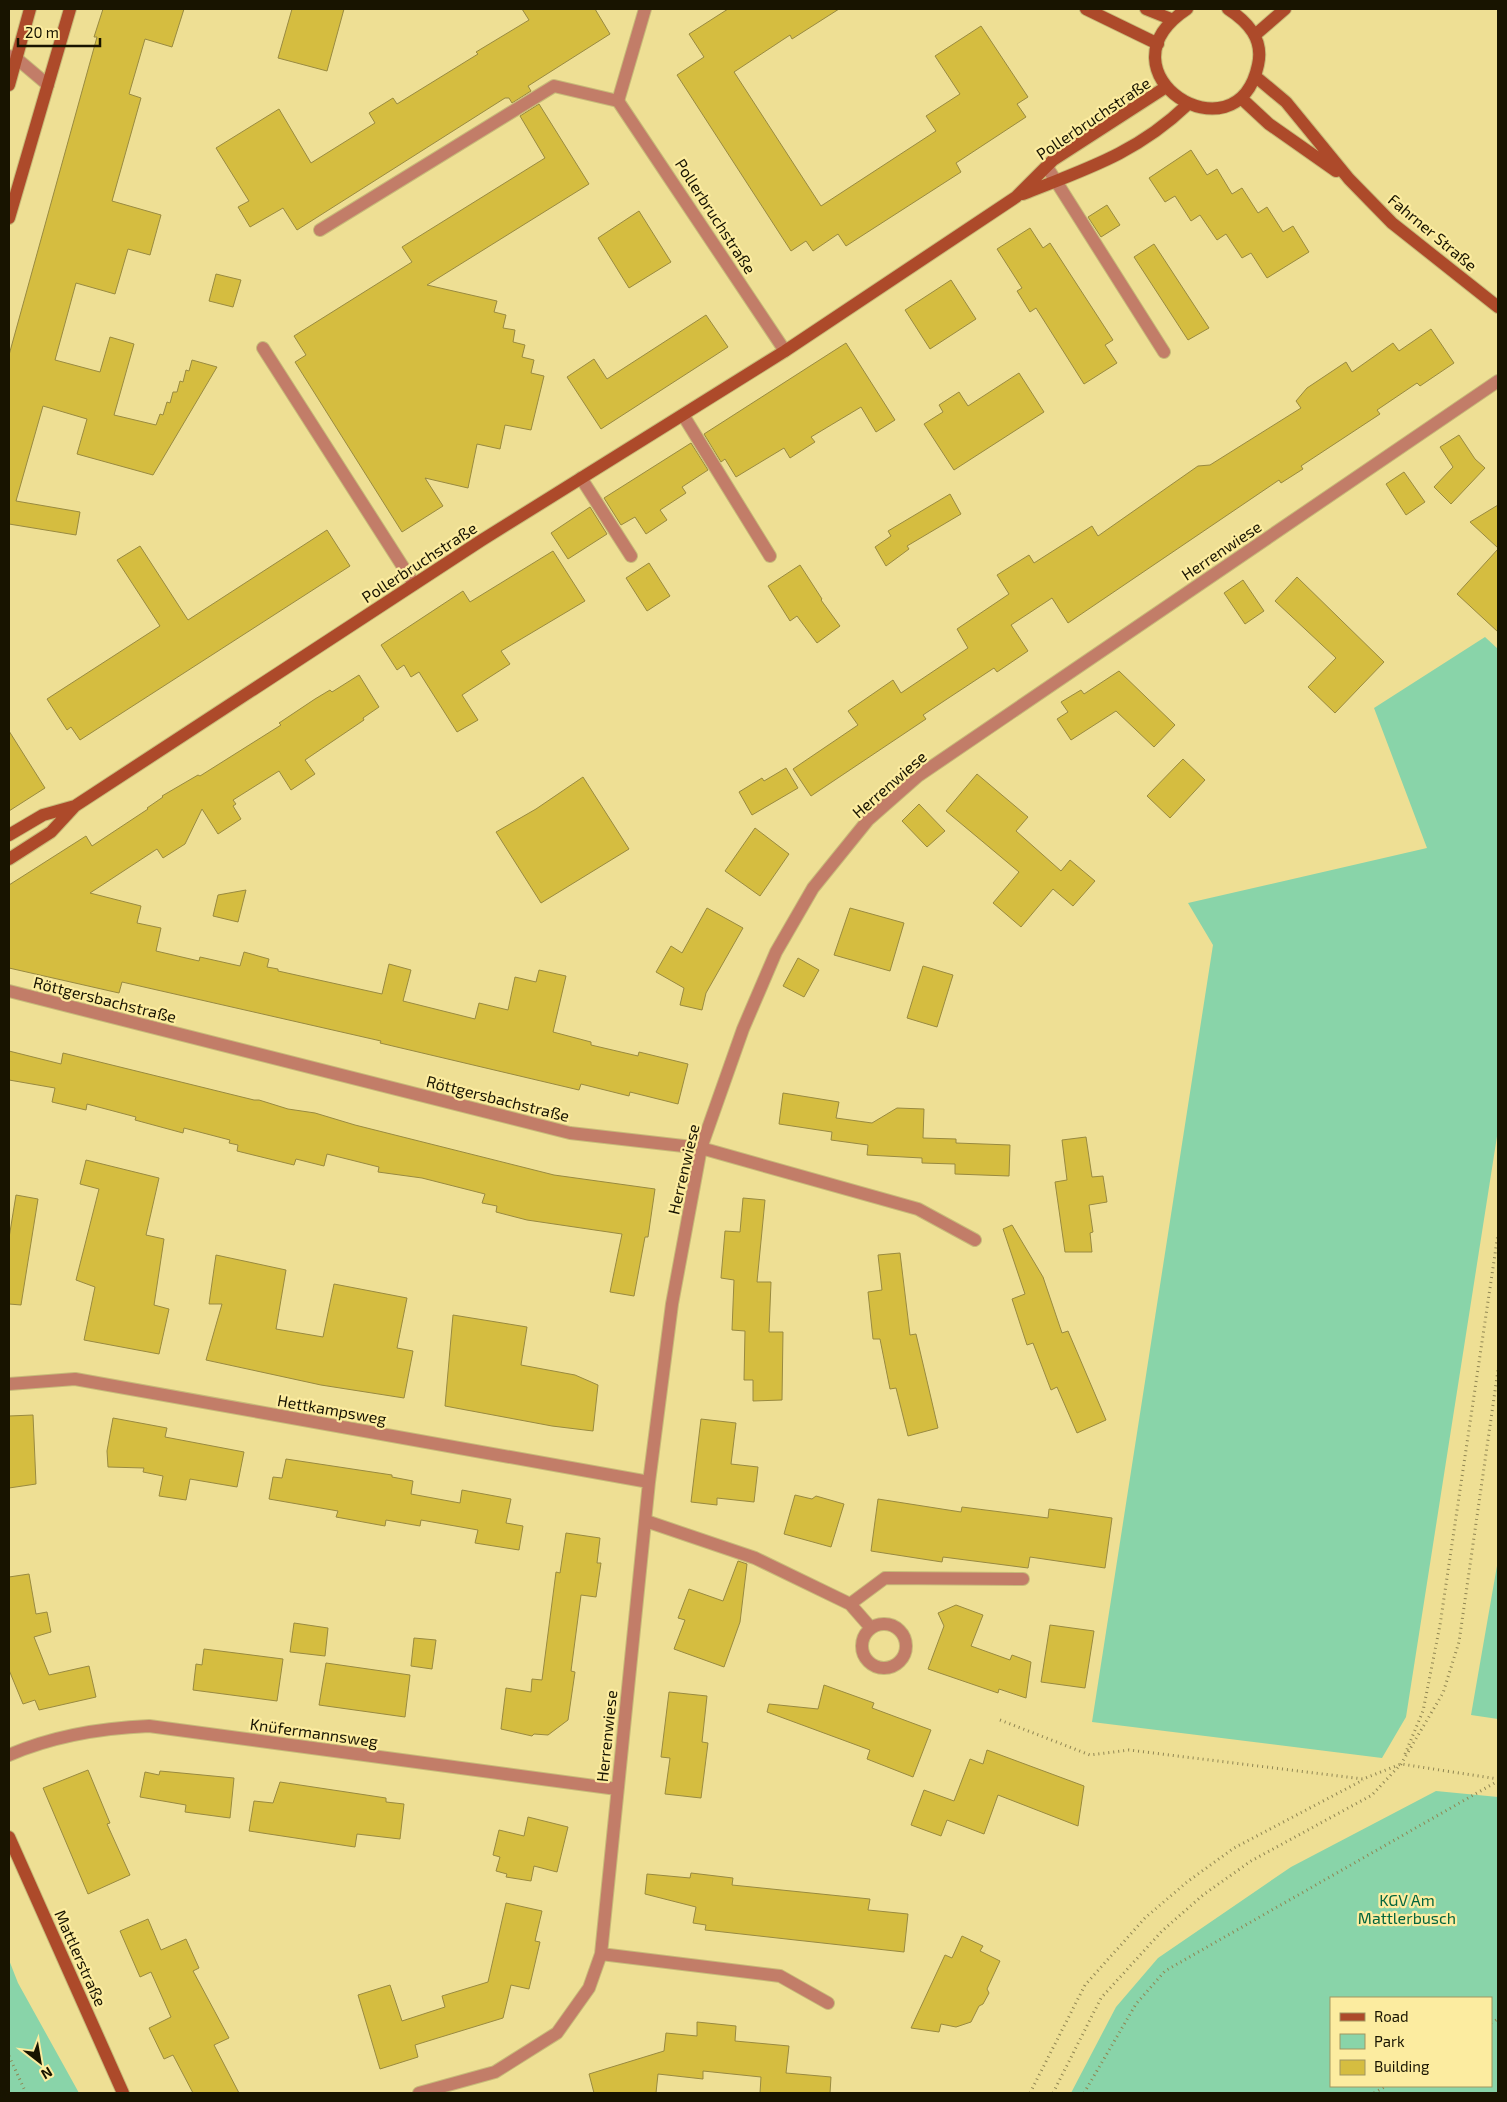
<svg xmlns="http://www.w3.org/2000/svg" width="1507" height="2102" font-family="'Exo 2',sans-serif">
	<rect width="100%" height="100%" fill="#eedf94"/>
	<path fill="#89d4a9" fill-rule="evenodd" d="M 1485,637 L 1498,649 L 1498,1130 L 1406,1717 L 1382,1758 L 1092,1722 L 1213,945 L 1188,903 L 1427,848 L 1374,708 Z
		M 1498,1560 L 1498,1719 L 1471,1715 Z
		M 1436,1791 L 1498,1797 L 1498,2093 L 1071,2093 L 1116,2007 L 1158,1958 L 1291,1867 ZM 1491,1998 L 1491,2086 L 1331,2086 L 1331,1998 Z
		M 9,1960 L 18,1983 L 79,2093 L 9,2093 Z"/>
	<path fill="#d5bd40" stroke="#998a40" d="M 103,9 L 184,9 L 172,47 L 145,39 L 129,94 L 141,98 L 112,201 L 161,215 L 150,255 L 128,249 L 115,294 L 76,283 L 55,360 L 100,372 L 110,337 L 134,344 L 114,415 L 156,425 L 160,414 L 163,415 L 167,402 L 170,403 L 173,392 L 177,392 L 180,381 L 183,382 L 186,370 L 189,371 L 192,360 L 217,367 L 153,475 L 77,454 L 87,419 L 43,406 L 16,501 L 80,512 L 76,535 L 9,524 L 9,355 L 97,37 L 94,37 Z
		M 292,9 L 344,9 L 327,71 L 278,58 Z
		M 522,9 L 595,9 L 610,34 L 528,86 L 531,91 L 512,103 L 509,98 L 505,98 L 297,230 L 283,208 L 250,227 L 238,207 L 249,201 L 216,148 L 279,109 L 311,163 L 375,123 L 369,113 L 393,98 L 397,104 L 478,54 L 476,52 L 529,20 Z
		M 728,9 L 839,9 L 792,39 L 790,35 L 734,72 L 821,206 L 936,131 L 926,116 L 960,94 L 935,56 L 981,26 L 1028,97 L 1017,104 L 1026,117 L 956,163 L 961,172 L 846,246 L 838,234 L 813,251 L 806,241 L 791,251 L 677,75 L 704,57 L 689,34 Z
		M 539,104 L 589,184 L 427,285 L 497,301 L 494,312 L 506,315 L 503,328 L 515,330 L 513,342 L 525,345 L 522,357 L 534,360 L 531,373 L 544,376 L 531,430 L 505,425 L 500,449 L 477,444 L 468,488 L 425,478 L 443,506 L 402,532 L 295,362 L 306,355 L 294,336 L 412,262 L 402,247 L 545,158 L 520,116 Z
		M 1191,150 L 1207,175 L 1217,169 L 1232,194 L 1242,188 L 1258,213 L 1267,207 L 1283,232 L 1293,226 L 1309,252 L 1267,278 L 1251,253 L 1242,258 L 1226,234 L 1217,240 L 1200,215 L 1191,221 L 1175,196 L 1165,202 L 1149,178 Z
		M 1107,205 L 1120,225 L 1101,237 L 1088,217 Z
		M 639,211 L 671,262 L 629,288 L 598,238 Z
		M 1030,228 L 1043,248 L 1050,243 L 1113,340 L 1105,345 L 1117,363 L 1084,384 L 1036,308 L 1030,312 L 1017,291 L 1022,288 L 997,249 Z
		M 1154,244 L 1209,328 L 1188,340 L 1134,257 Z
		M 216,274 L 241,280 L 233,307 L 209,301 Z
		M 951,280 L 976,319 L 930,349 L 905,310 Z
		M 706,315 L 728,347 L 601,429 L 567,377 L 594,359 L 607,379 Z
		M 1431,329 L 1454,363 L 1420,386 L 1417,383 L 1377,410 L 1380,414 L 1301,466 L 1303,469 L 1281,483 L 1279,480 L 1068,623 L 1052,598 L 1011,625 L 1028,651 L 997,672 L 994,668 L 944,701 L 923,715 L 926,719 L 811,796 L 793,769 L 858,725 L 848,711 L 893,680 L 901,693 L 968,648 L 957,629 L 1009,594 L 997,575 L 1029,555 L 1034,563 L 1092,526 L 1098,536 L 1198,466 L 1210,465 L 1301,408 L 1296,401 L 1307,388 L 1346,362 L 1352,372 L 1393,343 L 1399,351 Z
		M 846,343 L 895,420 L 876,432 L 861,407 L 811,437 L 815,442 L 790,458 L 784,448 L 736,477 L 725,459 L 721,462 L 704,434 Z
		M 1019,373 L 1044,412 L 954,470 L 924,424 L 943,412 L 939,405 L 959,392 L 968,406 Z
		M 1459,435 L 1475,459 L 1485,468 L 1451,504 L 1434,487 L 1453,467 L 1440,447 Z
		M 691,443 L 708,470 L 682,487 L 686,493 L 660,510 L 667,520 L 646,534 L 635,517 L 621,525 L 604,498 Z
		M 1404,472 L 1425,502 L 1406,515 L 1386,484 Z
		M 950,494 L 961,514 L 907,546 L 909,549 L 886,566 L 875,547 L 891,536 L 888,531 Z
		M 1498,505 L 1498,548 L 1470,522 Z
		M 590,507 L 607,534 L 568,559 L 551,533 Z
		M 327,530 L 350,566 L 80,740 L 71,727 L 67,730 L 47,699 L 160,626 L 117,560 L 140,546 L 188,620 Z
		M 1498,549 L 1498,632 L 1457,594 Z
		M 553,551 L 585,601 L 501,651 L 510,664 L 462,695 L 478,720 L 457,732 L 419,672 L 411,677 L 404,665 L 397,670 L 381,645 L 463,591 L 470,602 Z
		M 649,563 L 670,596 L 647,611 L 626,578 Z
		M 800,565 L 822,599 L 821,600 L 840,626 L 817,643 L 797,616 L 790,621 L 768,586 Z
		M 1297,577 L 1384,662 L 1335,713 L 1308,687 L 1336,658 L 1275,601 Z
		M 1243,580 L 1264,611 L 1245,624 L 1224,593 Z
		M 1119,671 L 1175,725 L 1154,747 L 1116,711 L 1071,740 L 1057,719 L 1068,712 L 1061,702 L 1081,690 L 1084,694 Z
		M 359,675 L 379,707 L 363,718 L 364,720 L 305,760 L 315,774 L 291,790 L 279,771 L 233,800 L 236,804 L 233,806 L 241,819 L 218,834 L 202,809 L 185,844 L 163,858 L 157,849 L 90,893 L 141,906 L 137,923 L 161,928 L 156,951 L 199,961 L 200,957 L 240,966 L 244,952 L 269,959 L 267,967 L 278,969 L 278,971 L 382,994 L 389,964 L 411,970 L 403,1001 L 475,1019 L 479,1003 L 508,1010 L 515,977 L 536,982 L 539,970 L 566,976 L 553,1032 L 591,1042 L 591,1045 L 638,1056 L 639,1052 L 688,1064 L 678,1104 L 630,1092 L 629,1096 L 581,1084 L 579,1090 L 380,1043 L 381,1041 L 122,982 L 119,993 L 9,968 L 9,885 L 86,836 L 92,846 L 148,809 L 147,808 L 163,797 L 162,796 L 198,775 L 200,776 L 281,725 L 279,723 L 315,699 L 330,690 L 332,692 Z
		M 9,731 L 45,788 L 9,811 Z
		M 1183,759 L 1205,780 L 1170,818 L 1147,796 Z
		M 786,768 L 798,788 L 752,815 L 739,792 L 762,778 L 764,781 Z
		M 977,774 L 1028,817 L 1016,831 L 1061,871 L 1070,860 L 1095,881 L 1073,906 L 1053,889 L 1021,927 L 993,903 L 1019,872 L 946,811 Z
		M 583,777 L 629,849 L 541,903 L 496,832 L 536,809 Z
		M 919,804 L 945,831 L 927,847 L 902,821 Z
		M 755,828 L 789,854 L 760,896 L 725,871 Z
		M 246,890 L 238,922 L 213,916 L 218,895 Z
		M 707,908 L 743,928 L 706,993 L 702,1010 L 680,1005 L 684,988 L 656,972 L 671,946 L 682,953 Z
		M 850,908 L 904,923 L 890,971 L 834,955 Z
		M 798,958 L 819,970 L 804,997 L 783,986 Z
		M 923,966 L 953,975 L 937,1027 L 907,1018 Z
		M 9,1051 L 61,1064 L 63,1053 L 254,1100 L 259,1100 L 288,1109 L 315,1113 L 355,1125 L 554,1175 L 655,1189 L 648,1237 L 645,1237 L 634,1296 L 610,1292 L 622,1234 L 527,1220 L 496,1212 L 497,1206 L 482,1203 L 485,1194 L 422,1178 L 378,1172 L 379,1167 L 327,1154 L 324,1166 L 296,1159 L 294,1165 L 237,1151 L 238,1145 L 229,1143 L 230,1140 L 184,1128 L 183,1133 L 135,1120 L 136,1117 L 87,1104 L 86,1110 L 52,1102 L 55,1088 L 9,1080 Z
		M 783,1093 L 839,1102 L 836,1118 L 872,1123 L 897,1108 L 924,1109 L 923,1138 L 956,1139 L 956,1143 L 1010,1145 L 1009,1176 L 955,1174 L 955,1164 L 922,1163 L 922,1158 L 867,1155 L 868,1145 L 831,1140 L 832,1132 L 779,1124 Z
		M 1086,1137 L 1092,1177 L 1103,1176 L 1107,1202 L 1089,1205 L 1093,1232 L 1090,1233 L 1092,1252 L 1065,1252 L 1055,1182 L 1067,1180 L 1062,1140 Z
		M 86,1160 L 159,1178 L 146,1235 L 164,1239 L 154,1305 L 169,1309 L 159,1354 L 84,1340 L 95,1287 L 76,1280 L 99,1189 L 80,1184 Z
		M 16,1195 L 38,1199 L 21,1305 L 9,1304 L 9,1238 Z
		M 743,1198 L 765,1200 L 757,1282 L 771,1282 L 769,1332 L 783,1332 L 782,1400 L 753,1401 L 753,1380 L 744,1380 L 745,1331 L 732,1330 L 734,1280 L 721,1278 L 725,1231 L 740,1232 Z
		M 1012,1225 L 1043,1277 L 1062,1333 L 1068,1331 L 1106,1420 L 1077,1433 L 1057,1387 L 1051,1390 L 1033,1343 L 1027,1345 L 1012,1299 L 1025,1294 L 1003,1229 Z
		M 900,1253 L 910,1335 L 916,1334 L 938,1428 L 908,1436 L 896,1388 L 890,1389 L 880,1339 L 873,1339 L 868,1292 L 882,1290 L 878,1255 Z
		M 216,1255 L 286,1270 L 276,1329 L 323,1337 L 334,1284 L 407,1298 L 397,1348 L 413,1351 L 404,1398 L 321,1385 L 206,1360 L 222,1304 L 209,1304 Z
		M 453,1315 L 527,1327 L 521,1365 L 575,1375 L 598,1385 L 593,1431 L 552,1426 L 445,1406 Z
		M 33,1415 L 36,1484 L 9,1488 L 9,1416 Z
		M 113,1418 L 167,1428 L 165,1437 L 244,1452 L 237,1487 L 190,1479 L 186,1500 L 159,1496 L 163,1476 L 143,1472 L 144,1468 L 108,1467 L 107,1451 Z
		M 701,1419 L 736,1423 L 731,1464 L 758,1467 L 754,1502 L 717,1498 L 717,1505 L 691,1502 Z
		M 286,1459 L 392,1475 L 392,1477 L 413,1481 L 411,1494 L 460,1503 L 462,1490 L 511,1499 L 506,1523 L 523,1526 L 519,1550 L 475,1543 L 478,1530 L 421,1520 L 420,1526 L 386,1520 L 385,1526 L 336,1517 L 338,1511 L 269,1499 L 273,1477 L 282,1478 Z
		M 795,1495 L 812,1499 L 816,1496 L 844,1504 L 831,1547 L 784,1534 Z
		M 878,1499 L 961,1512 L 962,1507 L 1048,1518 L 1049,1509 L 1112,1518 L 1105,1568 L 1030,1557 L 1028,1568 L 943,1557 L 942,1562 L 871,1551 Z
		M 566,1533 L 600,1538 L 597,1563 L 601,1563 L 596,1597 L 581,1595 L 571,1671 L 575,1672 L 568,1720 L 548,1735 L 534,1734 L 532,1736 L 501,1729 L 506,1688 L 531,1692 L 532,1679 L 542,1680 L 556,1572 L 560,1573 Z
		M 738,1561 L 747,1564 L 740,1622 L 724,1667 L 674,1649 L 685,1620 L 678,1618 L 689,1589 L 723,1601 Z
		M 29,1574 L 36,1614 L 47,1612 L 51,1632 L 34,1637 L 49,1675 L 89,1666 L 96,1697 L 39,1710 L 35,1700 L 23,1704 L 9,1670 L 9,1577 Z
		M 956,1605 L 983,1615 L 971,1646 L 1010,1660 L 1012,1655 L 1031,1662 L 1026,1698 L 999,1689 L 998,1693 L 928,1669 L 944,1626 L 938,1613 Z
		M 294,1623 L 328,1628 L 325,1656 L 290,1652 Z
		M 1050,1625 L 1094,1631 L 1085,1688 L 1041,1682 Z
		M 414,1638 L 436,1640 L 432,1669 L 411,1666 Z
		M 204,1649 L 283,1659 L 277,1701 L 193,1690 L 196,1664 L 202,1665 Z
		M 326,1663 L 410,1675 L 405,1717 L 319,1705 Z
		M 824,1685 L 874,1703 L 872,1708 L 931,1730 L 913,1777 L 867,1759 L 870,1750 L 767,1712 L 769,1704 L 818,1709 Z
		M 669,1692 L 707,1696 L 702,1742 L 708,1743 L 701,1798 L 665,1794 L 670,1758 L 661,1757 Z
		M 987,1750 L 1084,1786 L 1078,1826 L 998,1795 L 984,1834 L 947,1820 L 941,1836 L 911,1825 L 924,1790 L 954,1801 L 970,1759 L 983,1764 Z
		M 88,1770 L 110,1823 L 107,1824 L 130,1875 L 88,1894 L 43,1788 Z
		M 160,1771 L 234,1778 L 230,1818 L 185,1812 L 186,1805 L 140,1797 L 145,1772 L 159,1775 Z
		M 280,1782 L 386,1798 L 386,1802 L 404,1804 L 400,1839 L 357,1834 L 355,1847 L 249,1831 L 254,1801 L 273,1803 Z
		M 528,1817 L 568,1827 L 557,1872 L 534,1866 L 531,1881 L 506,1877 L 507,1874 L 496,1871 L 500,1857 L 493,1855 L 499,1830 L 524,1836 Z
		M 691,1873 L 733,1878 L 732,1885 L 870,1899 L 868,1910 L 908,1914 L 904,1952 L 705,1930 L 706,1925 L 693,1923 L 696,1907 L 645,1894 L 647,1874 L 690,1878 Z
		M 506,1903 L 542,1911 L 535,1941 L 540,1942 L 529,1989 L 511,1985 L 503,2018 L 415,2045 L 418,2057 L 380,2069 L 358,1995 L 390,1985 L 402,2021 L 445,2007 L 442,1996 L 488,1982 Z
		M 148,1919 L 161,1950 L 186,1939 L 199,1968 L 193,1971 L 229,2038 L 214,2045 L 239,2093 L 193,2093 L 173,2055 L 164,2059 L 149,2028 L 171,2017 L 151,1972 L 140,1977 L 120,1931 Z
		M 962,1936 L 983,1946 L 980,1951 L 1000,1961 L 987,1989 L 989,1993 L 983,2004 L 979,2006 L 971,2022 L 956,2027 L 941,2024 L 939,2032 L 911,2028 L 945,1955 L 952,1958 Z
		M 697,2022 L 736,2026 L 735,2041 L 789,2046 L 786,2073 L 831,2077 L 830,2093 L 760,2093 L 761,2077 L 703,2071 L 703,2079 L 658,2074 L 656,2093 L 594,2093 L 589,2074 L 664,2051 L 666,2033 L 697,2036 Z"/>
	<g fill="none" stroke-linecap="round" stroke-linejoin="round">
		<g stroke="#c7ba79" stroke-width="14">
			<path id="lane" d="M 9,56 L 16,58 L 48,85
				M 1047,167 L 1164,352
				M 320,230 L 554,86 L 618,101 L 645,9
				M 263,348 L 414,584
				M 683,415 L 770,556
				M 581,478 L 631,556"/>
		</g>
		<g stroke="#c7ba79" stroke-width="14">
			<path id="street" d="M 618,101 L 785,351
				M 9,991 L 570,1133 L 701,1148 L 918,1209 L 975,1240
				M 9,1384 L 75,1379 L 649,1482
				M 646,1521 L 755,1558 L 850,1604 L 871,1628
				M 850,1604 L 885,1578 L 1023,1579
				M862 1646a22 22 0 1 1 44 0a22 22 0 1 1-44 0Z
				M 9,1755 C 53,1736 102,1728 149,1726 L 617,1789
				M 601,1954 L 780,1976 L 828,2003
				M 419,2093 L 495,2072 L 557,2033 L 589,1988 L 601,1954 L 649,1482 L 672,1304 L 701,1148 L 743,1029 L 776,952 L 813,888 L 868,820 L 918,776 L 1498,381"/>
		</g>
		<g stroke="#c7ba79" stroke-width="14">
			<path id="secondary" d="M 1086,9 L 1158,44
				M 1146,9 L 1171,19
				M 1187,9 C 1092,72 1237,164 1258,65 C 1264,39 1248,22 1228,9
				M 1255,35 L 1285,9
				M 1256,77 L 1286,102 L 1349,179 L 1392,223 L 1498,307
				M 9,85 L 30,9
				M 1241,98 L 1269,124 L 1336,171
				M 1023,194 C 1086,169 1137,153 1187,105
				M 9,218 L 70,9
				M 9,835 L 43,815 L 75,806
				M 9,859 L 51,832 L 75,806 L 482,540 L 785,351 L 1016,197 L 1053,160 L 1166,87
				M 9,1837 L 123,2093"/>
		</g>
		<path stroke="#8f8552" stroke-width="3" stroke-dasharray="1 4" stroke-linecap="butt" d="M 1000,1720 L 1090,1755 L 1129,1750 L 1363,1779 L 1401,1764 L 1498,1779
			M 1405,1754 L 1423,1711 L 1440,1625 L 1498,1234
			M 1491,2023 L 1498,2019
			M 9,2056 L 26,2093
			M 1030,2093 L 1085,1985 L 1145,1918 L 1187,1882 L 1234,1848 L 1363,1780
			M 1053,2093 L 1101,1998 L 1162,1931 L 1203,1895 L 1251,1861 L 1372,1795 L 1401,1764 L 1443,1693 L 1459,1642 L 1498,1370
			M 1084,2093 L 1136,2004 L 1165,1971 L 1498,1781
			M 1374,2093 L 1386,2086"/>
		<use href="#lane" stroke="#c27d68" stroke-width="12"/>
		<use href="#street" stroke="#c27d68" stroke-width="12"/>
		<use href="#secondary" stroke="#ad4a2a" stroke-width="12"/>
	</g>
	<g text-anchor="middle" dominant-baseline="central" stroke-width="4.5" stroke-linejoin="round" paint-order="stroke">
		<g font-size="16" fill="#181400" stroke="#fceca0">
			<text transform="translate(1093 118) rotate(-34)">Pollerbruchstraße</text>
			<text transform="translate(716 216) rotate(57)">Pollerbruchstraße</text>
			<text transform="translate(1433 232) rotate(40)">Fahrner Straße</text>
			<text transform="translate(1221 550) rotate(-34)">Herrenwiese</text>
			<text transform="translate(419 562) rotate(-33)">Pollerbruchstraße</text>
			<text transform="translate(889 784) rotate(-41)">Herrenwiese</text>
			<text transform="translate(105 999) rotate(14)">Röttgersbachstraße</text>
			<text transform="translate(498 1098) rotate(14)">Röttgersbachstraße</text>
			<text transform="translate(683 1169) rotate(-77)">Herrenwiese</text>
			<text transform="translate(332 1409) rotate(10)">Hettkampsweg</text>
			<text transform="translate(314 1732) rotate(8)">Knüfermannsweg</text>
			<text transform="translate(606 1736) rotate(-84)">Herrenwiese</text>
			<text transform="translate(81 1958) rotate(66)">Mattlerstraße</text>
		</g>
		<g font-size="16" fill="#03653e" stroke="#fceca0">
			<text x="1407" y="1899">KGV Am<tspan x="1407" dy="18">Mattlerbusch</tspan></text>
		</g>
	</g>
	<rect width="1507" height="2102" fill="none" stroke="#181400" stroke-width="20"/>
	<rect x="1330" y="1997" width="162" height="90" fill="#fceca0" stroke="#a19660"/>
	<rect x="1340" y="2013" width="25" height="8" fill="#ad4a2a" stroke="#a19660"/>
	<text x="1374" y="2022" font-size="15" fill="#181400">Road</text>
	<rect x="1340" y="2034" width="25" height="15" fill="#89d4a9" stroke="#a19660"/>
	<text x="1374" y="2047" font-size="15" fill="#181400">Park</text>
	<rect x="1340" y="2060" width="25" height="15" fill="#d5bd40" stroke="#a19660"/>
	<text x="1374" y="2072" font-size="15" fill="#181400">Building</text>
	<g transform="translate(40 2062) rotate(149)" stroke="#fceca0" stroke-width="4" paint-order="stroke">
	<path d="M0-4L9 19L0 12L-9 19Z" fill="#181400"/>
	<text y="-8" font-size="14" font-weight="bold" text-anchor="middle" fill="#181400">N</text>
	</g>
	<path d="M18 38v8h82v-8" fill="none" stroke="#181400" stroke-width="2.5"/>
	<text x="25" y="38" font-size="15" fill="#181400" stroke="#fceca0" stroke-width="4" paint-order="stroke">20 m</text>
</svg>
